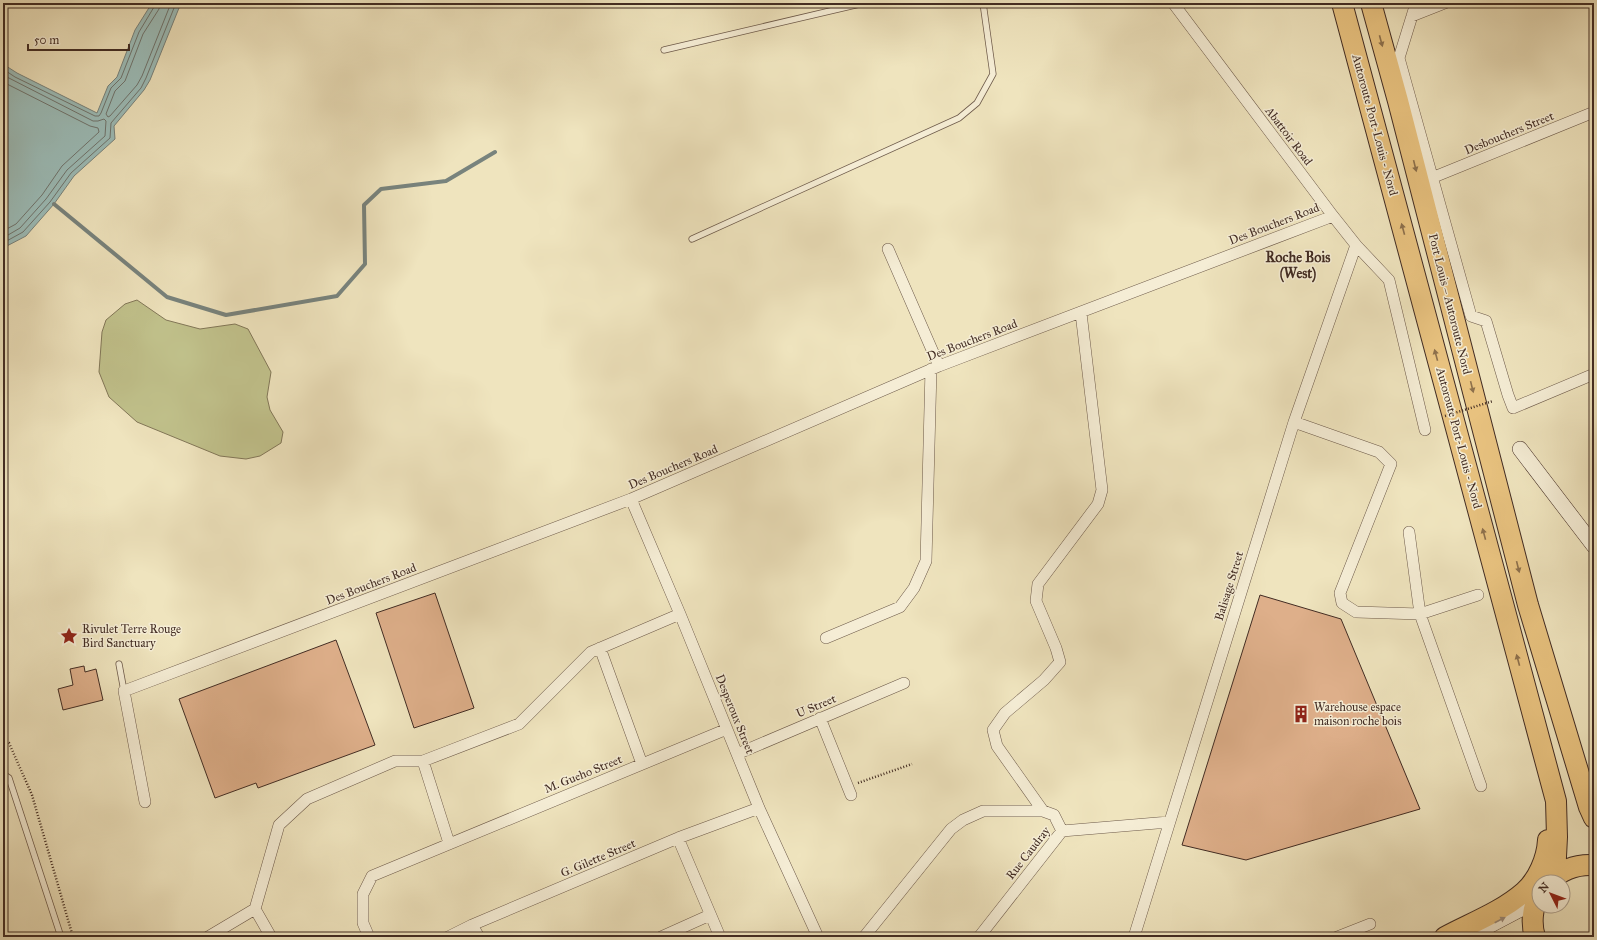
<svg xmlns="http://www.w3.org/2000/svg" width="1597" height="940" font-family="'IM FELL Great Primer',serif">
	<rect width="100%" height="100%" fill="#efe4be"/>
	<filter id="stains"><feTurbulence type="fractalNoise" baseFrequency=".005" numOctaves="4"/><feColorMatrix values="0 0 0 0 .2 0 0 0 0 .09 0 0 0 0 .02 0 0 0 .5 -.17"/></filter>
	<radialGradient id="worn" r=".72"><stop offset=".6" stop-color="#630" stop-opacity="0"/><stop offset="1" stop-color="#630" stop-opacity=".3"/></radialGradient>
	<path fill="#c1c28c" stroke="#827758" d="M 137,300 L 166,320 L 200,329 L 235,324 L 248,329 L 271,372 L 267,397 L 270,410 L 283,432 L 281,443 L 260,456 L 246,459 L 220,456 L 137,422 L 109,397 L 99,372 L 102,332 L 106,320 L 125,304 Z"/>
	<path fill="#9cbdb9" stroke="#78837d" d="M 152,3 L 181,3 L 150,80 L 144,90 L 114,126 L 115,139 L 74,176 L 54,204 L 26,236 L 3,248 L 3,64 L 17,73 L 97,113 L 108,86 L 117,77 L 135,30 Z"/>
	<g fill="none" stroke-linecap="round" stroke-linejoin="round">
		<path stroke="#6f746e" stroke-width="1" d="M 160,3 L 159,9 L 143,34 L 125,81 L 115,91 L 106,114 L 108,117 L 110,116 L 137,85 L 142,76 L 171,3
			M 3,69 L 15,77 L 95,116 L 99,116 L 101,113 L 111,88 L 121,78 L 139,32 L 154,7 L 155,3
			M 3,75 L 93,121 L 98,121 L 104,119 L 106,121 L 105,136 L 67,170 L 46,199 L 20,228 L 3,238
			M 3,82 L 90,126 L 98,128 L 99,132 L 62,166 L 42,195 L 16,224 L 3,231
			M 3,243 L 23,232 L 50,202 L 71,173 L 110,138 L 111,123 L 141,88 L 146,78 L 176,3"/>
		<path stroke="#78837d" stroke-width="4" d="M 54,204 L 167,297 L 226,315 L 337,296 L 365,264 L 364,205 L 381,189 L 446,181 L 495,152"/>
	</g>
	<path fill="#deaf8a" stroke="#422c23" d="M 435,593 L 474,708 L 414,728 L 376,613 Z
		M 1260,595 L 1341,619 L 1420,809 L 1246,860 L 1182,845 Z
		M 336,640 L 375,745 L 258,788 L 256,783 L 215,798 L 179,699 Z
		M 84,666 L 85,672 L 96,669 L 103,700 L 63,710 L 58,689 L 73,685 L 70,669 Z"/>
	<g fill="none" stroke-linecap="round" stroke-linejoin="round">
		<g stroke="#6d5a4a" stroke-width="7">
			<path id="lane" d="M 664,50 L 864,3
				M 692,239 L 959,118 L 977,103 L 993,74 L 983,3
				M 119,664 L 124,691
				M 3,774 L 9,778 L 61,937
				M 3,933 L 9,937"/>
		</g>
		<g stroke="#6d5a4a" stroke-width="12">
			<path id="street" d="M 1173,3 L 1333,216 L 1356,245 L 1389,280 L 1425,430
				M 1416,3 L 1399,58 L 1471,316 L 1486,321 L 1508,395 L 1513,408 L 1594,374
				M 1412,16 L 1445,3
				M 1434,177 L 1594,112
				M 888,249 L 939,366
				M 1294,422 L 1379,452 L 1391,464 L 1340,593 L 1342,603 L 1356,612 L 1420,614 L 1478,595
				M 631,499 L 680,614 L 759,808 L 818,937
				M 1409,532 L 1420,614 L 1481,786
				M 826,638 L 900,607 L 914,588 L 926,561 L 931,369
				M 600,648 L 642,764
				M 820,718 L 851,795
				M 737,754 L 904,683
				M 423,761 L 449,843
				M 145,802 L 124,691 L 631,499 L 939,366 L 1333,216
				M 1043,811 L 997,746 L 993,730 L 1005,713 L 1044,680 L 1060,662 L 1056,648 L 1036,601 L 1038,584 L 1098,504 L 1102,490 L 1081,313
				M 678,838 L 720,937
				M 255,909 L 271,937
				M 472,925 L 479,937
				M 208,937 L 255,909 L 279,825 L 307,799 L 395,761 L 423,761 L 519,724 L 591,652 L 680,614
				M 369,937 L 363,923 L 363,894 L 372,876 L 727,729
				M 448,937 L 472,925 L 678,838 L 759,808
				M 661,937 L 710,915
				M 864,937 L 951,829 L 963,820 L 983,811 L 1043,811 L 1054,815 L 1062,831
				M 979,937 L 1062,831 L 1169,822
				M 1134,937 L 1294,422 L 1356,245
				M 1337,937 L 1370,924"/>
		</g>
		<g stroke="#422c23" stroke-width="16">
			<path id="secondary" d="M 1520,449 L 1594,546
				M 1481,930 L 1536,901"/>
		</g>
		<g stroke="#422c23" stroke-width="22">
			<path id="highway" d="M 1342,3 L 1556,801 L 1557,837 L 1555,876
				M 1371,3 L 1398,101 L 1528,605 L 1589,807 L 1594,818
				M 1549,882 C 1561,870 1577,864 1594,865
				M 1445,937 C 1471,923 1501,912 1524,892 C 1538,880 1547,858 1548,840
				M 1535,937 C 1531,924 1532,908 1539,896"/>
		</g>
		<path stroke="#422c23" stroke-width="2.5" stroke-dasharray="1 2" stroke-linecap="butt" d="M 3,741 L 9,743 L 32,795 L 73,937
			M 858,783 L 912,764"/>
		<use href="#lane" stroke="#f5edd5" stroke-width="5.5"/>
		<use href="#street" stroke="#f5edd5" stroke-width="11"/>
		<use href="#secondary" stroke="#f5edd5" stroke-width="15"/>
		<use href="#highway" stroke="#e8c27f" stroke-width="20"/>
		<path stroke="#422c23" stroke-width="2.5" stroke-dasharray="1 2" stroke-linecap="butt" d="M 1445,416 L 1493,401"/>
	</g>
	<defs><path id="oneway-solid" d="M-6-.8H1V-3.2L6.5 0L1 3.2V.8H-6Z"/></defs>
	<g fill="#8d704c">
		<use href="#oneway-solid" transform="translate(1381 41) rotate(75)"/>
		<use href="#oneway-solid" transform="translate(1415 166) rotate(76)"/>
		<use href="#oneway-solid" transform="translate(1403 229) rotate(-105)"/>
		<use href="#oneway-solid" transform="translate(1436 355) rotate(-105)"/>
		<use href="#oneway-solid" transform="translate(1472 387) rotate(76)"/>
		<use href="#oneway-solid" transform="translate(1484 534) rotate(-105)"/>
		<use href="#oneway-solid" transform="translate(1518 567) rotate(76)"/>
		<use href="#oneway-solid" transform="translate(1518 660) rotate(-105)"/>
	</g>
	<use fill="#9c8c7c" href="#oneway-solid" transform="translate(1500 920) rotate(-27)"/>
	<defs>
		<g id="sight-bare" transform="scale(1.38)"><path d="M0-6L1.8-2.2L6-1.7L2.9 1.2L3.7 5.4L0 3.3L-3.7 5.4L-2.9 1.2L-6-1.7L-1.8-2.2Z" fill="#8f2418" stroke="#f5edd5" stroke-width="2.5" paint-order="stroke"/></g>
		<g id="building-bare" transform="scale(1.38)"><path d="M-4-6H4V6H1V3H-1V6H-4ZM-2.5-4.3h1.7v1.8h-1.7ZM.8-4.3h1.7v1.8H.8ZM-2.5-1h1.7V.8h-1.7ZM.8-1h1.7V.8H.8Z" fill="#8f2418" stroke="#f5edd5" stroke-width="2.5" paint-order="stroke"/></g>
	</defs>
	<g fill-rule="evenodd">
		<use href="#sight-bare" x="69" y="636"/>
		<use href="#building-bare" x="1301" y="714"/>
	</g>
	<g text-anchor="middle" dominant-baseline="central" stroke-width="3" stroke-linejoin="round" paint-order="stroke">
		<g font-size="12" fill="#422c23" stroke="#f5edd5">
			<text transform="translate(1375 125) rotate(75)">Autoroute Port-Louis - Nord</text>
			<text transform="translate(1509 133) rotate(-22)">Desbouchers Street</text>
			<text transform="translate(1289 136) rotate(53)">Abattoir Road</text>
			<text transform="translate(1274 224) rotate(-21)">Des Bouchers Road</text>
			<text transform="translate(1450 304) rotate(76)">Port Louis – Autoroute Nord</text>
			<text transform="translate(972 340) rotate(-21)">Des Bouchers Road</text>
			<text transform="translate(1459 438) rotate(75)">Autoroute Port-Louis - Nord</text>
			<text transform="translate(673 467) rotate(-23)">Des Bouchers Road</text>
			<text transform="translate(371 584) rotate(-21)">Des Bouchers Road</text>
			<text transform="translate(1229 586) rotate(-73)">Balisage Street</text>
			<text transform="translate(816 706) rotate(-23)">U Street</text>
			<text transform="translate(735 714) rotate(68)">Desperoux Street</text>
			<text transform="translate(583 774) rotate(-22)">M. Gueho Street</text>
			<text transform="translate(1028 853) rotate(-52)">Rue Caudray</text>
			<text transform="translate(598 858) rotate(-23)">G. Gilette Street</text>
		</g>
		<g font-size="12" fill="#422c23" stroke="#f5edd5" text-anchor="start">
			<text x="82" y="629">Rivulet Terre Rouge<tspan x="82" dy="14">Bird Sanctuary</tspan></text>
			<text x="1314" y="707">Warehouse espace<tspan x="1314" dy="14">maison roche bois</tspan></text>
		</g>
		<g font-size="14" font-weight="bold" fill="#422c23" stroke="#f5edd5">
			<text x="1298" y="257">Roche Bois<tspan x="1298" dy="16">(West)</tspan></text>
		</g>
	</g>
	<rect width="1597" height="940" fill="none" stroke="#efe4be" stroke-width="16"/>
	<rect x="4" y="4" width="1589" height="932" fill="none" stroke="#422c23" stroke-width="2"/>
	<rect x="8" y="8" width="1581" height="924" fill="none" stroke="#422c23"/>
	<g transform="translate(1551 894) rotate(312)"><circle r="19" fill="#f5edd5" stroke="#ada08e"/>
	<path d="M0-3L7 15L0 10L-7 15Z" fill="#8f2418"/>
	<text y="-6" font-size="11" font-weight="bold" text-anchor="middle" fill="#422c23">N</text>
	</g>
	<path d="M28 44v6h101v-6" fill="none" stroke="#422c23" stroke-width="2"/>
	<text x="34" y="44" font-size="12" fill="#422c23" stroke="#f5edd5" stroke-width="3" paint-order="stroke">50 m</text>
	<rect width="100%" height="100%" filter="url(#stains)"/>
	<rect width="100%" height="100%" fill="url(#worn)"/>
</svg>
